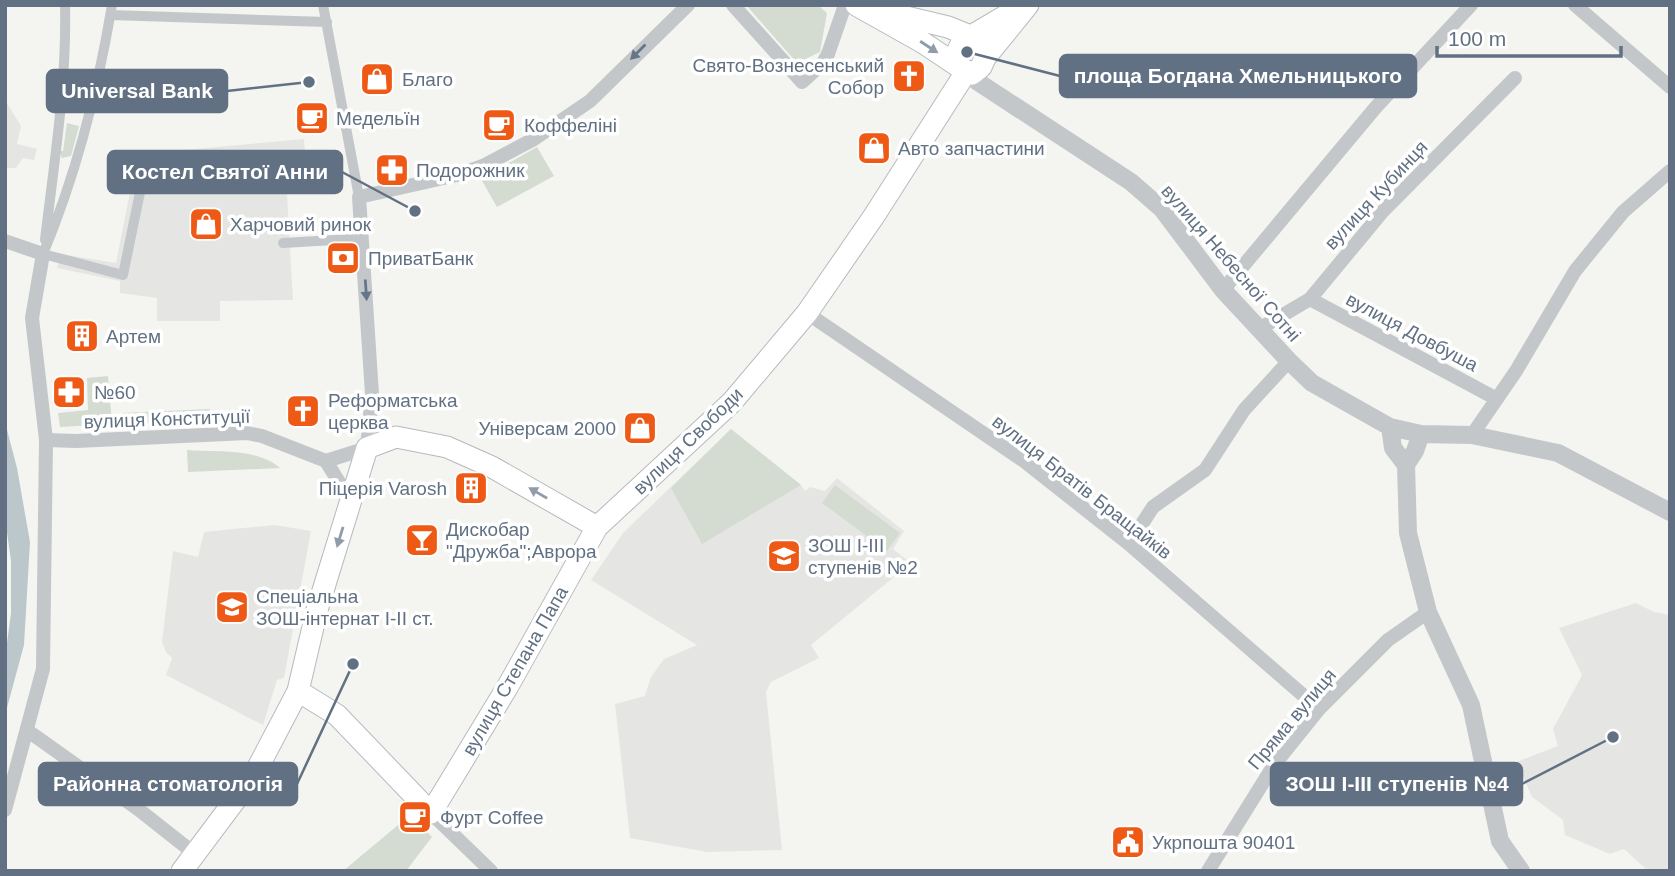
<svg xmlns="http://www.w3.org/2000/svg" width="1675" height="876" font-family="Arial,sans-serif">
	<rect width="100%" height="100%" fill="#f4f5f0"/>
	<path fill="#e5e6e3" d="M 5,100 L 21,126 L 17,144 L 37,149 L 34,160 L 23,158 L 16,168 L 5,168 Z
		M 304,139 L 308,194 L 287,194 L 293,300 L 220,301 L 220,321 L 157,321 L 157,298 L 120,293 L 120,281 L 57,268 L 61,254 L 116,263 L 135,167 L 168,169 L 184,150 Z
		M 731,429 L 801,485 L 805,491 L 810,487 L 825,491 L 837,478 L 904,531 L 893,549 L 911,563 L 811,645 L 819,658 L 771,682 L 766,692 L 782,850 L 707,852 L 630,838 L 615,704 L 645,696 L 651,677 L 664,659 L 697,645 L 591,580 L 623,533 Z
		M 275,525 L 311,531 L 284,678 L 277,680 L 263,725 L 166,675 L 172,658 L 166,652 L 162,642 L 173,551 L 198,557 L 204,532 Z
		M 1636,603 L 1654,612 L 1670,615 L 1670,871 L 1648,871 L 1624,849 L 1610,854 L 1565,835 L 1563,820 L 1532,797 L 1522,774 L 1497,781 L 1495,770 L 1558,746 L 1553,729 L 1582,675 L 1559,628 Z"/>
	<path fill="#d4dcd1" d="M 746,5 L 818,5 L 827,13 L 820,52 L 797,63 Z
		M 67,123 L 79,126 L 71,156 L 62,158 L 59,151 L 63,151 Z
		M 537,147 L 554,176 L 497,207 L 481,179 Z
		M 108,376 L 112,424 L 60,427 L 58,413 L 88,410 L 87,378 Z
		M 210,409 L 211,420 L 122,424 L 122,413 Z
		M 731,429 L 801,485 L 702,544 L 671,488 Z
		M 187,450 C 216,452 258,448 280,468 L 188,472 Z
		M 835,485 L 900,533 L 887,551 L 822,503 Z
		M 410,815 L 432,837 L 406,871 L 343,871 Z"/>
	<path fill="#bcc7cc" d="M 5,422 L 17,468 L 30,542 L 24,645 L 5,715 L 5,658 L 11,613 L 11,561 L 5,518 Z"/>
	<g fill="none" stroke-linecap="round" stroke-linejoin="round">
		<g stroke="#b5babf" stroke-width="23">
			<path id="secondary" d="M 856,5 L 922,42 L 958,66
				M 881,11 L 948,27 L 970,36
				M 973,35 L 1022,6
				M 985,58 L 985,45 L 973,35 C 960,41 955,51 958,66 L 972,74 L 981,67 L 985,58 L 1028,5
				M 298,691 L 337,715 L 431,813 L 508,686 L 597,527 L 732,402 L 807,313 L 874,216 L 966,72
				M 182,871 L 254,775 L 298,691 L 317,610 L 367,448 L 396,437 L 447,447 L 492,467 L 597,527"/>
		</g>
		<path stroke="#c3c7ca" stroke-width="10" d="M 323,5 L 359,197
			M 111,15 L 327,22
			M 45,240 C 54,163 67,83 65,5
			M 283,243 L 351,239
			M 43,254 C 76,175 98,89 112,5
			M 43,254 L 123,275 L 144,173"/>
		<path stroke="#c3c7ca" stroke-width="14" d="M 733,5 L 802,82 L 823,63 L 828,54 L 845,5
			M 1575,5 L 1670,87
			M 5,241 L 43,254 L 32,318 L 46,440 L 43,669 L 5,810
			M 1223,290 L 1376,107 L 1471,5
			M 1310,299 L 1497,399
			M 807,313 L 1024,461 L 1129,544 L 1319,709
			M 1259,329 L 1310,299 L 1383,211 L 1515,78
			M 1472,435 L 1516,371 L 1575,271 L 1623,212 L 1670,171
			M 46,440 L 76,441 L 247,433 L 262,436 L 326,461 L 351,502
			M 326,461 L 367,448 L 372,394 L 359,197 L 457,175 L 485,165 L 534,139 L 590,101 L 688,5
			M 1129,544 L 1153,507 L 1205,470 L 1244,410 L 1289,361
			M 28,731 L 138,809 L 195,854
			M 431,813 L 491,871
			M 1208,871 L 1274,765 L 1319,709 L 1388,640 L 1428,612"/>
		<path stroke="#c3c7ca" stroke-width="18" d="M 972,74 L 978,82 L 1131,182 L 1162,209 L 1223,290 L 1289,361 L 1312,383 L 1390,427 L 1421,434 L 1472,435 L 1558,453 L 1670,512
			M 1390,427 L 1393,448 L 1406,465
			M 1421,434 L 1415,451 L 1406,465 L 1408,533 L 1428,612 L 1471,705 L 1500,841 L 1521,871"/>
		<use href="#secondary" stroke="#fff" stroke-width="21"/>
	</g>
	<defs><path id="oneway-solid" d="M-6-.8H1V-3.2L6.5 0L1 3.2V.8H-6Z" transform="scale(1.75)"/></defs>
	<g fill="#909ca8">
		<use href="#oneway-solid" transform="translate(929 47) rotate(33)"/>
		<use href="#oneway-solid" transform="translate(538 493) rotate(-150)"/>
		<use href="#oneway-solid" transform="translate(340 537) rotate(107)"/>
	</g>
	<g fill="#667587">
		<use href="#oneway-solid" transform="translate(638 52) rotate(135)"/>
		<use href="#oneway-solid" transform="translate(366 290) rotate(86)"/>
	</g>
	<defs>
		<g id="church-square" transform="scale(1.75)"><rect x="-9" y="-9" width="18" height="18" rx="4" fill="#ee5916" stroke="#fff"/><path d="M-1.2-6h2.4v3.5h3.3v2.4h-3.3V6h-2.4V-.1h-3.3v-2.4h3.3Z" fill="#fff"/></g>
		<g id="shop-square" transform="scale(1.75)"><rect x="-9" y="-9" width="18" height="18" rx="4" fill="#ee5916" stroke="#fff"/><path d="M-5-2.5h2.3a2.7 3.5 0 0 1 5.4 0H5L5.5 6h-11ZM-1.5-2.5h3a1.5 2.3 0 0 0-3 0Z" fill="#fff"/></g>
		<g id="cafe-square" transform="scale(1.75)"><rect x="-9" y="-9" width="18" height="18" rx="4" fill="#ee5916" stroke="#fff"/><path d="M-5.5-4.5H6V0H3Q3 3.5 0 3.5H-2.5Q-5.5 3.5-5.5 0ZM3-3.2v2h1.7v-2ZM-6 4.5H4V6H-6Z" fill="#fff"/></g>
		<g id="pharmacy-square" transform="scale(1.75)"><rect x="-9" y="-9" width="18" height="18" rx="4" fill="#ee5916" stroke="#fff"/><path d="M-2-6h4v4h4v4h-4v4h-4v-4h-4v-4h4Z" fill="#fff"/></g>
		<g id="bank-square" transform="scale(1.75)"><rect x="-9" y="-9" width="18" height="18" rx="4" fill="#ee5916" stroke="#fff"/><path d="M-6-4H6V4H-6ZM0-2.3a2.3 2.3 0 1 0 0 4.6a2.3 2.3 0 1 0 0-4.6Z" fill="#fff"/></g>
		<g id="building-square" transform="scale(1.75)"><rect x="-9" y="-9" width="18" height="18" rx="4" fill="#ee5916" stroke="#fff"/><path d="M-4-6H4V6H1V3H-1V6H-4ZM-2.5-4.3h1.7v1.8h-1.7ZM.8-4.3h1.7v1.8H.8ZM-2.5-1h1.7V.8h-1.7ZM.8-1h1.7V.8H.8Z" fill="#fff"/></g>
		<g id="bar-square" transform="scale(1.75)"><rect x="-9" y="-9" width="18" height="18" rx="4" fill="#ee5916" stroke="#fff"/><path d="M-6-5H6L.8 .8V4.5H3.5V6h-7V4.5H-.8V.8Z" fill="#fff"/></g>
		<g id="school-square" transform="scale(1.75)"><rect x="-9" y="-9" width="18" height="18" rx="4" fill="#ee5916" stroke="#fff"/><path d="M0-5L7-2L0 1L-7-2ZM-4 1L0 2.5L4 1V4Q0 6-4 4Z" fill="#fff"/></g>
		<g id="civic-square" transform="scale(1.75)"><rect x="-9" y="-9" width="18" height="18" rx="4" fill="#ee5916" stroke="#fff"/><path d="M-.6-6.5H3V-4.5H.6V-3L4-1V1h2V6H-6V1h2V-1L-.6-3ZM-1.2 2.5V6h2.4V2.5Z" fill="#fff"/></g>
	</defs>
	<g fill-rule="evenodd">
		<use href="#church-square" x="909" y="76"/>
		<use href="#shop-square" x="377" y="79"/>
		<use href="#cafe-square" x="312" y="118"/>
		<use href="#cafe-square" x="499" y="125"/>
		<use href="#shop-square" x="874" y="148"/>
		<use href="#pharmacy-square" x="392" y="170"/>
		<use href="#shop-square" x="206" y="224"/>
		<use href="#bank-square" x="343" y="258"/>
		<use href="#building-square" x="82" y="336"/>
		<use href="#pharmacy-square" x="69" y="392"/>
		<use href="#church-square" x="303" y="411"/>
		<use href="#shop-square" x="640" y="428"/>
		<use href="#building-square" x="471" y="488"/>
		<use href="#bar-square" x="422" y="540"/>
		<use href="#school-square" x="784" y="556"/>
		<use href="#school-square" x="232" y="607"/>
		<use href="#cafe-square" x="415" y="817"/>
		<use href="#civic-square" x="1128" y="842"/>
	</g>
	<g text-anchor="middle" dominant-baseline="central" stroke-width="7" stroke-linejoin="round" paint-order="stroke">
		<g font-size="19" fill="#617183" stroke="#fff" text-anchor="start">
			<text x="884" y="65" text-anchor="end">Свято-Вознесенський<tspan x="884" dy="22">Собор</tspan></text>
			<text x="402" y="79">Благо</text>
			<text x="336" y="118">Медельїн</text>
			<text x="524" y="125">Коффеліні</text>
			<text x="898" y="148">Авто запчастини</text>
			<text x="416" y="170">Подорожник</text>
			<text x="230" y="224">Харчовий ринок</text>
			<text x="368" y="258">ПриватБанк</text>
			<text x="106" y="336">Артем</text>
			<text x="94" y="392">№60</text>
			<text x="328" y="400">Реформатська<tspan x="328" dy="22">церква</tspan></text>
			<text x="616" y="428" text-anchor="end">Універсам 2000</text>
			<text x="447" y="488" text-anchor="end">Піцерія Varosh</text>
			<text x="446" y="529">Дискобар<tspan x="446" dy="22">"Дружба";Аврора</tspan></text>
			<text x="808" y="545">ЗОШ І-ІІІ<tspan x="808" dy="22">ступенів №2</tspan></text>
			<text x="256" y="596">Спеціальна<tspan x="256" dy="22">ЗОШ-інтернат І-ІІ ст.</tspan></text>
			<text x="440" y="817">Фурт Coffee</text>
			<text x="1152" y="842">Укрпошта 90401</text>
		</g>
		<g font-size="19" fill="#617183" stroke="#fff">
			<text transform="translate(1376 195) rotate(-47)">вулиця Кубинця</text>
			<text transform="translate(1231 263) rotate(49)">вулиця Небесної Сотні</text>
			<text transform="translate(1412 332) rotate(28)">вулиця Довбуша</text>
			<text transform="translate(167 419) rotate(-2)">вулиця Конституції</text>
			<text transform="translate(688 441) rotate(-44)">вулиця Свободи</text>
			<text transform="translate(1082 487) rotate(38)">вулиця Братів Бращайків</text>
			<text transform="translate(515 671) rotate(-60)">вулиця Степана Папа</text>
			<text transform="translate(1292 719) rotate(-50)">Пряма вулиця</text>
		</g>
	</g>
	<path fill="none" stroke="#617183" stroke-width="2.5" d="M967 52L1060 76M309 82L227 91M415 211L342 172M1613 737L1522 784M353 664L297 784"/>
	<g fill="#617183" stroke="#fff" stroke-width="2.5">
		<circle cx="967" cy="52" r="7"/>
		<circle cx="309" cy="82" r="7"/>
		<circle cx="415" cy="211" r="7"/>
		<circle cx="1613" cy="737" r="7"/>
		<circle cx="353" cy="664" r="7"/>
	</g>
	<g fill="#617183" stroke="#617183" stroke-width="2.5">
		<rect x="1060" y="55" width="356" height="42" rx="7"/>
		<rect x="47" y="70" width="180" height="42" rx="7"/>
		<rect x="108" y="151" width="234" height="42" rx="7"/>
		<rect x="1271" y="763" width="251" height="42" rx="7"/>
		<rect x="39" y="763" width="258" height="42" rx="7"/>
	</g>
	<g font-size="21" text-anchor="middle" font-weight="bold" fill="#fff">
		<text x="1238" y="83">площа Богдана Хмельницького</text>
		<text x="137" y="98">Universal Bank</text>
		<text x="225" y="179">Костел Святої Анни</text>
		<text x="1397" y="791">ЗОШ І-ІІІ ступенів №4</text>
		<text x="168" y="791">Районна стоматологія</text>
	</g>
	<rect width="1675" height="876" fill="none" stroke="#617183" stroke-width="14"/>
	<path d="M1437 46v10h184v-10" fill="none" stroke="#617183" stroke-width="3.5"/>
	<text x="1448" y="46" font-size="21" fill="#617183" stroke="#ffffff" stroke-width="5" paint-order="stroke">100 m</text>
</svg>
